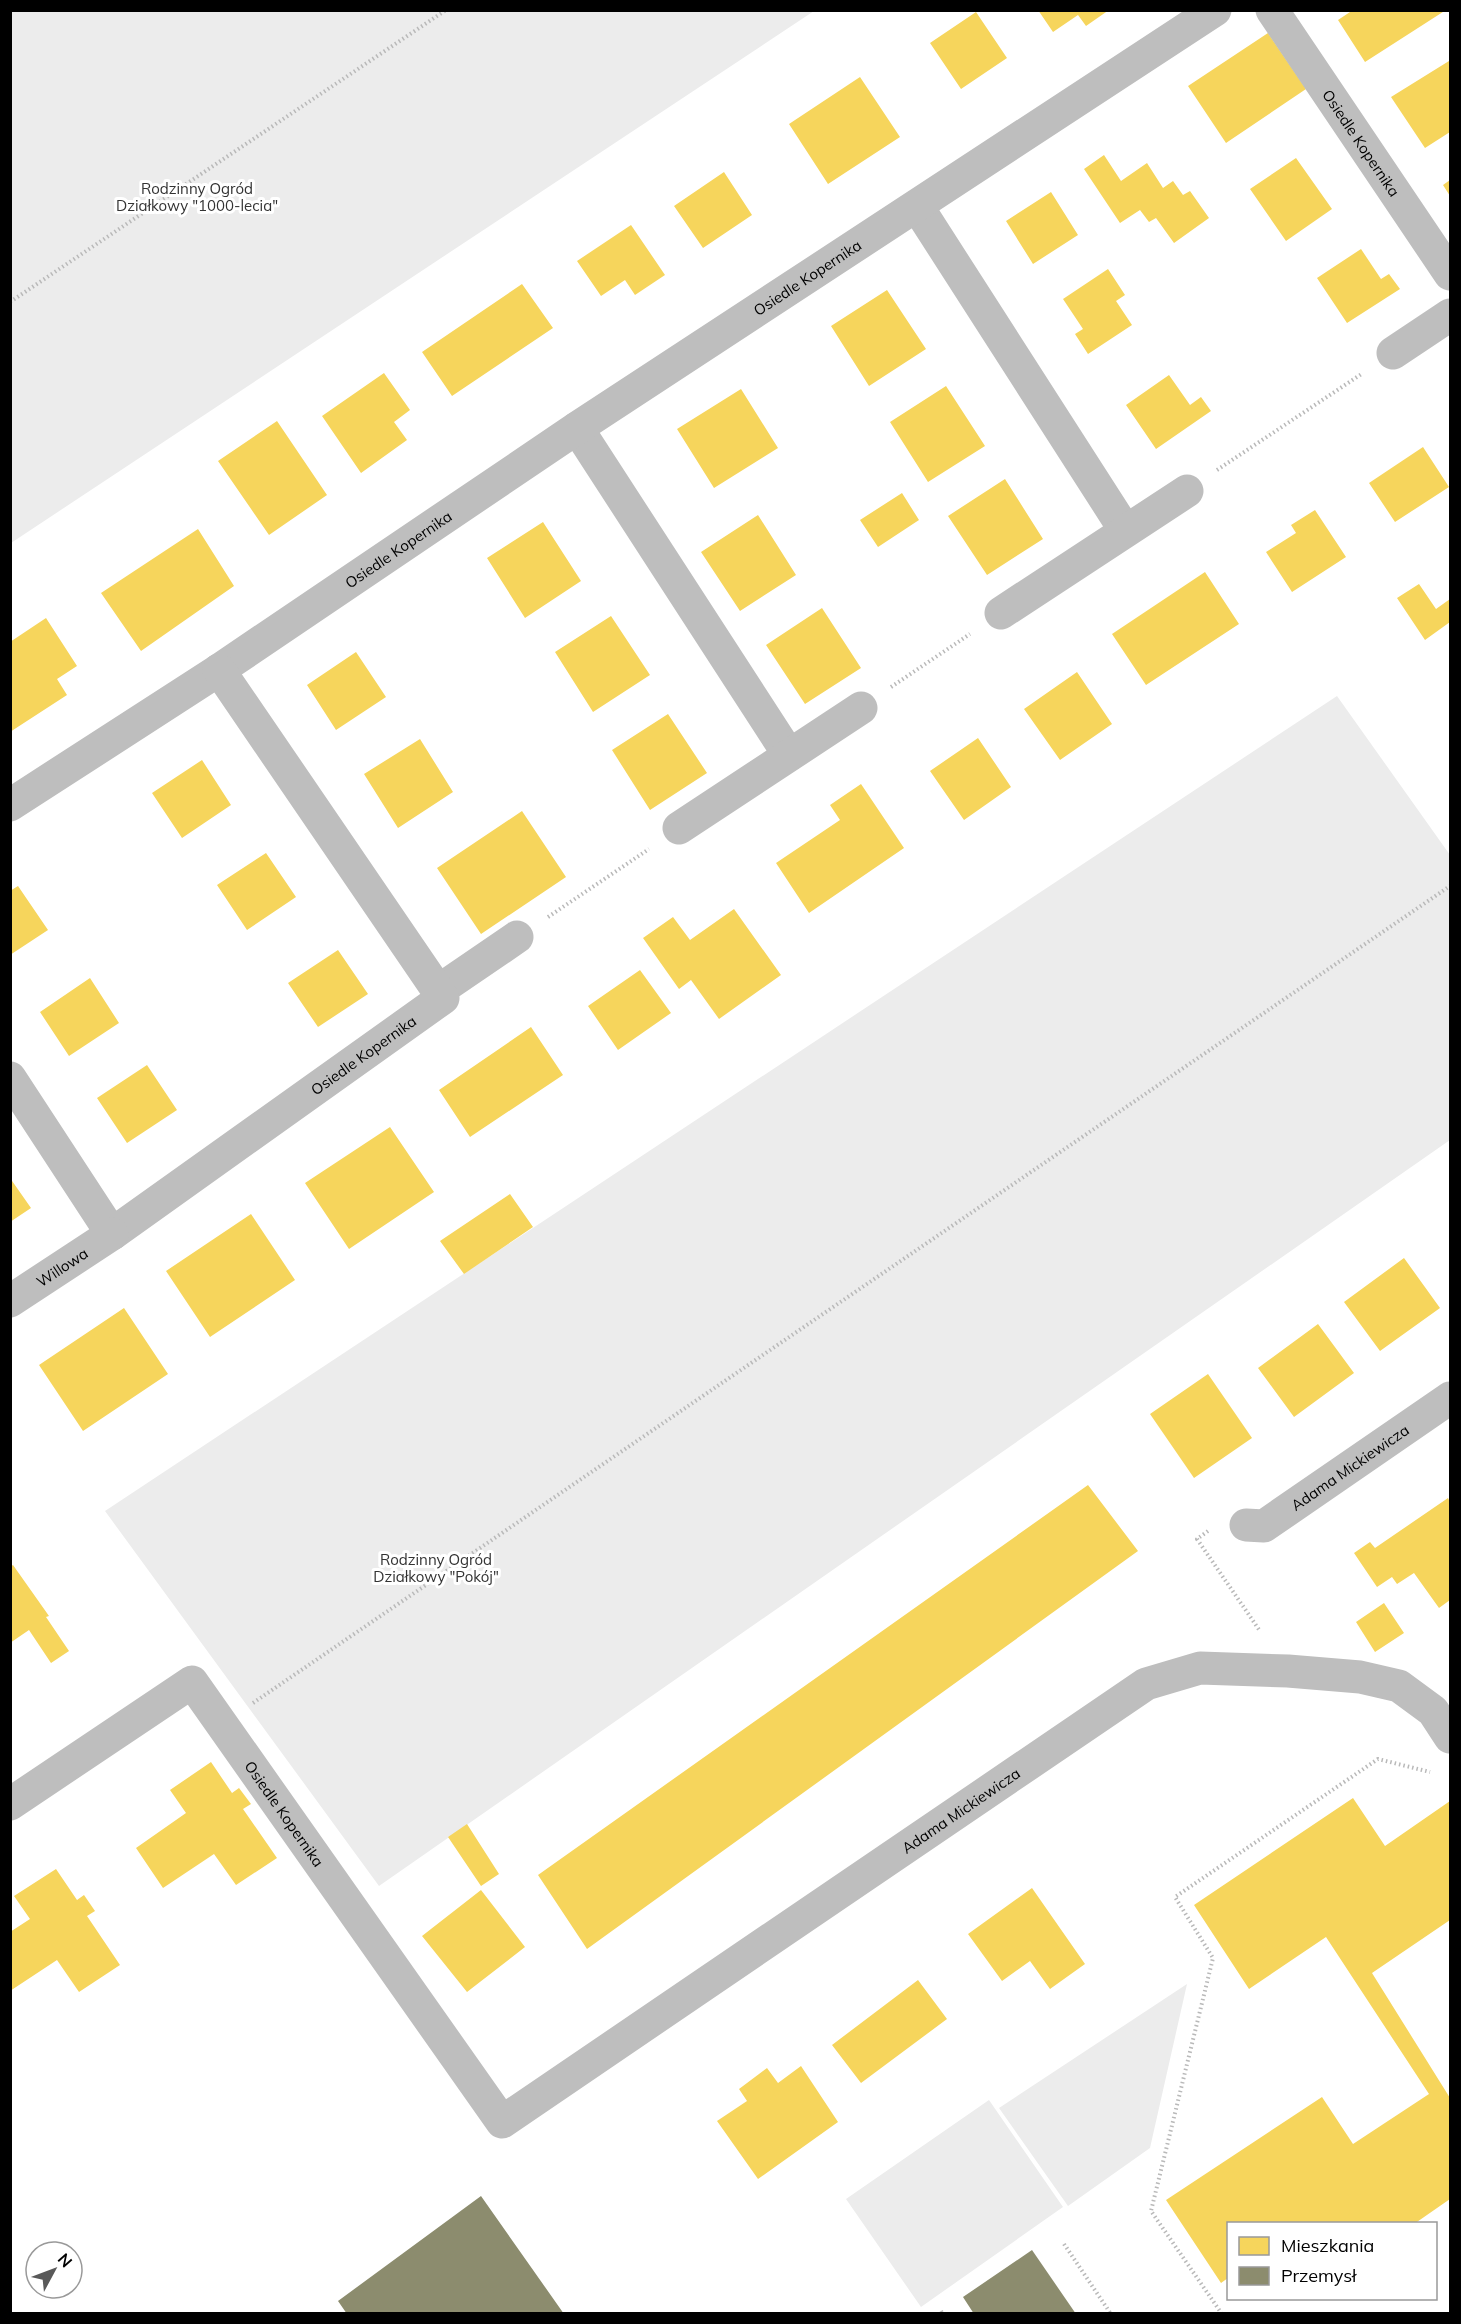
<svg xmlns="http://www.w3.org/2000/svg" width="1461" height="2324" font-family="Mulish,sans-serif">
	<rect width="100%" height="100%" fill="#fff"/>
	<path fill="#ececec" d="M 11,10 L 814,10 L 814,11 L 11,543 Z
		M 1337,696 L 1450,855 L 1450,1140 L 379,1886 L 105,1511 Z
		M 1187,1984 L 1150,2148 L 1068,2206 L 999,2108 Z
		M 989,2100 L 1063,2207 L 921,2307 L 846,2199 Z"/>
	<path fill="#f6d55c" d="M 1038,10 L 1109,10 L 1086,26 L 1078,15 L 1053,32 Z
		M 1353,10 L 1446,10 L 1365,62 L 1338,20 Z
		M 976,12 L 1007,58 L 961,89 L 930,43 Z
		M 1268,33 L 1306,89 L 1226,143 L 1188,86 Z
		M 1449,61 L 1450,132 L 1425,148 L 1391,97 Z
		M 860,77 L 900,137 L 828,184 L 789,124 Z
		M 1104,155 L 1121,181 L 1147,163 L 1163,188 L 1173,181 L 1183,195 L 1190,191 L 1209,218 L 1174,243 L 1156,218 L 1149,222 L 1140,210 L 1120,223 L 1084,169 Z
		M 1296,158 L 1332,209 L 1286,241 L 1250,189 Z
		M 724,172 L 752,215 L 703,248 L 674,206 Z
		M 1450,180 L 1450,196 L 1443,185 Z
		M 1051,192 L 1078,235 L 1033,264 L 1006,221 Z
		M 631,225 L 665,275 L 635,295 L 625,280 L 601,296 L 577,261 Z
		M 1361,249 L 1381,279 L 1389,274 L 1400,289 L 1347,323 L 1317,278 Z
		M 1108,269 L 1125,295 L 1116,301 L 1132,325 L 1088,354 L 1075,334 L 1083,329 L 1063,299 Z
		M 522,284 L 553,328 L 452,396 L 422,352 Z
		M 887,290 L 926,349 L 869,386 L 831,326 Z
		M 384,373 L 410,410 L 394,422 L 407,440 L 361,473 L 322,416 Z
		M 1169,375 L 1190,405 L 1201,397 L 1211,411 L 1156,449 L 1126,405 Z
		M 946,386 L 985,446 L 928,482 L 890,422 Z
		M 741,389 L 778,448 L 714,488 L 677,429 Z
		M 277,421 L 327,495 L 269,535 L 218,461 Z
		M 1423,447 L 1449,487 L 1395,522 L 1369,483 Z
		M 1005,479 L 1043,539 L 987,575 L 948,516 Z
		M 902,493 L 919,520 L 878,547 L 860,520 Z
		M 1315,510 L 1346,557 L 1292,592 L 1266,552 L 1296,533 L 1291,525 Z
		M 758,515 L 796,575 L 740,611 L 701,552 Z
		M 543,522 L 581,581 L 525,618 L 487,558 Z
		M 198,529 L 234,586 L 141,651 L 101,593 Z
		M 1205,572 L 1239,624 L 1146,685 L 1112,634 Z
		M 1419,584 L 1436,609 L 1450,599 L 1450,622 L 1425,640 L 1397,598 Z
		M 822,608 L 861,668 L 805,704 L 766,645 Z
		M 611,616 L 650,675 L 593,712 L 555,652 Z
		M 46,618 L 77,666 L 57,679 L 67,695 L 10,732 L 10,642 Z
		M 356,652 L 386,697 L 336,730 L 307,685 Z
		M 1077,672 L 1112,724 L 1060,760 L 1024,709 Z
		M 668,714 L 707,773 L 650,810 L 612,750 Z
		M 978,738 L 1011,787 L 964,820 L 930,771 Z
		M 420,739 L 453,792 L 398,828 L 364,774 Z
		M 202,760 L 231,805 L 182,838 L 152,793 Z
		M 861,784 L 904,848 L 809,913 L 776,863 L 840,820 L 830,805 Z
		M 522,811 L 566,877 L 481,934 L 437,868 Z
		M 266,853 L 296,897 L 247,930 L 217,885 Z
		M 18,886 L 48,930 L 10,955 L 10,891 Z
		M 734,909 L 781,975 L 719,1019 L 691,980 L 679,989 L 643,938 L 673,917 L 690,940 Z
		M 338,950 L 368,994 L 318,1027 L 288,983 Z
		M 640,970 L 671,1013 L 618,1050 L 588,1006 Z
		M 90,978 L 119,1023 L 69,1056 L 40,1012 Z
		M 531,1027 L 563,1075 L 470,1137 L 439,1090 Z
		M 147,1065 L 177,1110 L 127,1143 L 97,1098 Z
		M 390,1127 L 434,1192 L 349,1249 L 305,1183 Z
		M 10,1178 L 31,1208 L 10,1222 Z
		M 510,1194 L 533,1227 L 464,1274 L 440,1241 Z
		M 251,1214 L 295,1280 L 210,1337 L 166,1271 Z
		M 1404,1258 L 1440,1308 L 1380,1351 L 1344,1302 Z
		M 124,1308 L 168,1374 L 83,1431 L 39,1365 Z
		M 1318,1324 L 1354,1373 L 1294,1417 L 1258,1368 Z
		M 1208,1374 L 1252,1438 L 1194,1478 L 1150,1414 Z
		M 1088,1485 L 1138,1551 L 587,1949 L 538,1875 Z
		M 1448,1498 L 1450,1502 L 1450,1600 L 1439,1608 L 1414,1573 L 1397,1584 L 1392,1577 L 1377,1587 L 1354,1553 L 1370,1542 L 1375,1548 Z
		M 13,1565 L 49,1616 L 46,1617 L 69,1651 L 51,1663 L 29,1630 L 10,1643 L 10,1567 Z
		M 1384,1603 L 1404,1633 L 1375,1652 L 1356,1622 Z
		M 211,1762 L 232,1793 L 239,1788 L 251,1804 L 243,1809 L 277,1858 L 236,1885 L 214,1854 L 163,1888 L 136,1848 L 186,1813 L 170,1790 Z
		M 1353,1798 L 1385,1846 L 1450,1801 L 1450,1920 L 1372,1973 L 1450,2098 L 1450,2199 L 1414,2224 L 1228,2224 L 1228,2278 L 1221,2283 L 1166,2200 L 1322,2097 L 1353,2144 L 1429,2094 L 1326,1937 L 1249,1989 L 1194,1905 Z
		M 467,1824 L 499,1874 L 481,1886 L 448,1837 Z
		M 56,1869 L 77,1900 L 84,1895 L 95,1911 L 87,1916 L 120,1965 L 79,1992 L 57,1960 L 10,1991 L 10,1932 L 30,1919 L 14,1896 Z
		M 1032,1888 L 1085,1964 L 1050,1989 L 1030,1961 L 1002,1981 L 968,1934 Z
		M 481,1890 L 525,1947 L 467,1992 L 422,1936 Z
		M 918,1980 L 947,2019 L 861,2083 L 832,2045 Z
		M 801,2066 L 838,2122 L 758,2179 L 717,2121 L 747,2101 L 739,2089 L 767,2068 L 778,2083 Z"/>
	<path fill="#8c8c6e" d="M 481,2196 L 564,2314 L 347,2314 L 338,2301 Z
		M 1032,2250 L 1076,2314 L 974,2314 L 963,2297 Z"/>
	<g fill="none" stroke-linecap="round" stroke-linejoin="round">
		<path stroke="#b9b9b9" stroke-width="4" stroke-dasharray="1.5 3" stroke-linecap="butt" d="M 10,302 L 446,10
			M 1217,470 L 1363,373
			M 891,687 L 970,634
			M 548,917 L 649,849
			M 1208,1531 L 1197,1539 L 1260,1631
			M 253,1703 L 1450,886
			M 1064,2244 L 1111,2314
			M 941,2311 L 943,2314
			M 1222,2314 L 1151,2211 L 1213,1958 L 1175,1897 L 1378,1759 L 1430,1772"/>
		<g stroke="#bebebe" stroke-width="33">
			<path id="s1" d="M 1272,10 L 1450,274"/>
			<path d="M 917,206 L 1125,530"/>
			<path d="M 1393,353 L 1450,315"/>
			<path d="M 577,428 L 789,755"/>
			<path d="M 1001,613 L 1187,491"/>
			<path id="s2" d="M 10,805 L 219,670 L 577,428 L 1215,10"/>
			<path d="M 679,828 L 861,708"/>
			<path d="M 438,991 L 517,937"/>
			<path id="s3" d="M 10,1078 L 112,1234 L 443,998 L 219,670"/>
			<path id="s4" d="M 10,1301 L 112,1234"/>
			<path id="s5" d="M 1246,1525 L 1264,1526 L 1450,1398"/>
			<path id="s6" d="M 10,1804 L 192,1682 L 502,2122 L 1146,1684 L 1200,1668 L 1288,1671 L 1360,1677 L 1399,1686 L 1433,1711 L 1450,1737"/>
		</g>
	</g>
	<g text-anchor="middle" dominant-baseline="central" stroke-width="6" stroke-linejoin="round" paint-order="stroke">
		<g font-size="15" fill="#000" stroke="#fff">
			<text stroke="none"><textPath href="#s1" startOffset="160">Osiedle Kopernika</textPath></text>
			<text stroke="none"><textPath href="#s2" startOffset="956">Osiedle Kopernika</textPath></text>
			<text stroke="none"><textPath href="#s2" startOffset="465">Osiedle Kopernika</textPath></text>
			<text stroke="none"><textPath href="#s3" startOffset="495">Osiedle Kopernika</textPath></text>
			<text stroke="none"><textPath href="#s4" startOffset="62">Willowa</textPath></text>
			<text stroke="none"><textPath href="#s5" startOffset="122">Adama Mickiewicza</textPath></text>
			<text stroke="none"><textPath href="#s6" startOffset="1312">Adama Mickiewicza</textPath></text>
			<text stroke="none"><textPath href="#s6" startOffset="380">Osiedle Kopernika</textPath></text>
		</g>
		<g font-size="15" fill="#333" stroke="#fff">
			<text x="197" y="188">Rodzinny Ogród<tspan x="197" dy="17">Działkowy "1000-lecia"</tspan></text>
			<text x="436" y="1559">Rodzinny Ogród<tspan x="436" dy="17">Działkowy "Pokój"</tspan></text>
		</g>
	</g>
	<rect width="1461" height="2324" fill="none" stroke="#000000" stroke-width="24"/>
	<rect x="1227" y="2222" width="210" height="78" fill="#ffffff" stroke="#999999" stroke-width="1.5"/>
	<rect x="1239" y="2237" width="30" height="18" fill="#f6d55c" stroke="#999999" stroke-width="1.5"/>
	<text x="1281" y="2252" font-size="18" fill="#000000">Mieszkania</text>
	<rect x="1239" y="2267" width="30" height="18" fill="#8c8c6e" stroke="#999999" stroke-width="1.5"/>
	<text x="1281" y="2282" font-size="18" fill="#000000">Przemysł</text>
	<g transform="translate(54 2270) rotate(49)"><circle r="28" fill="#ffffff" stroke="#999999" stroke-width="1.5"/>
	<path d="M0-4.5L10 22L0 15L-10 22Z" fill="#595959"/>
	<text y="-9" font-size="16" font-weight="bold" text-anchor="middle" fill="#000000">N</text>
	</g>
</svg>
